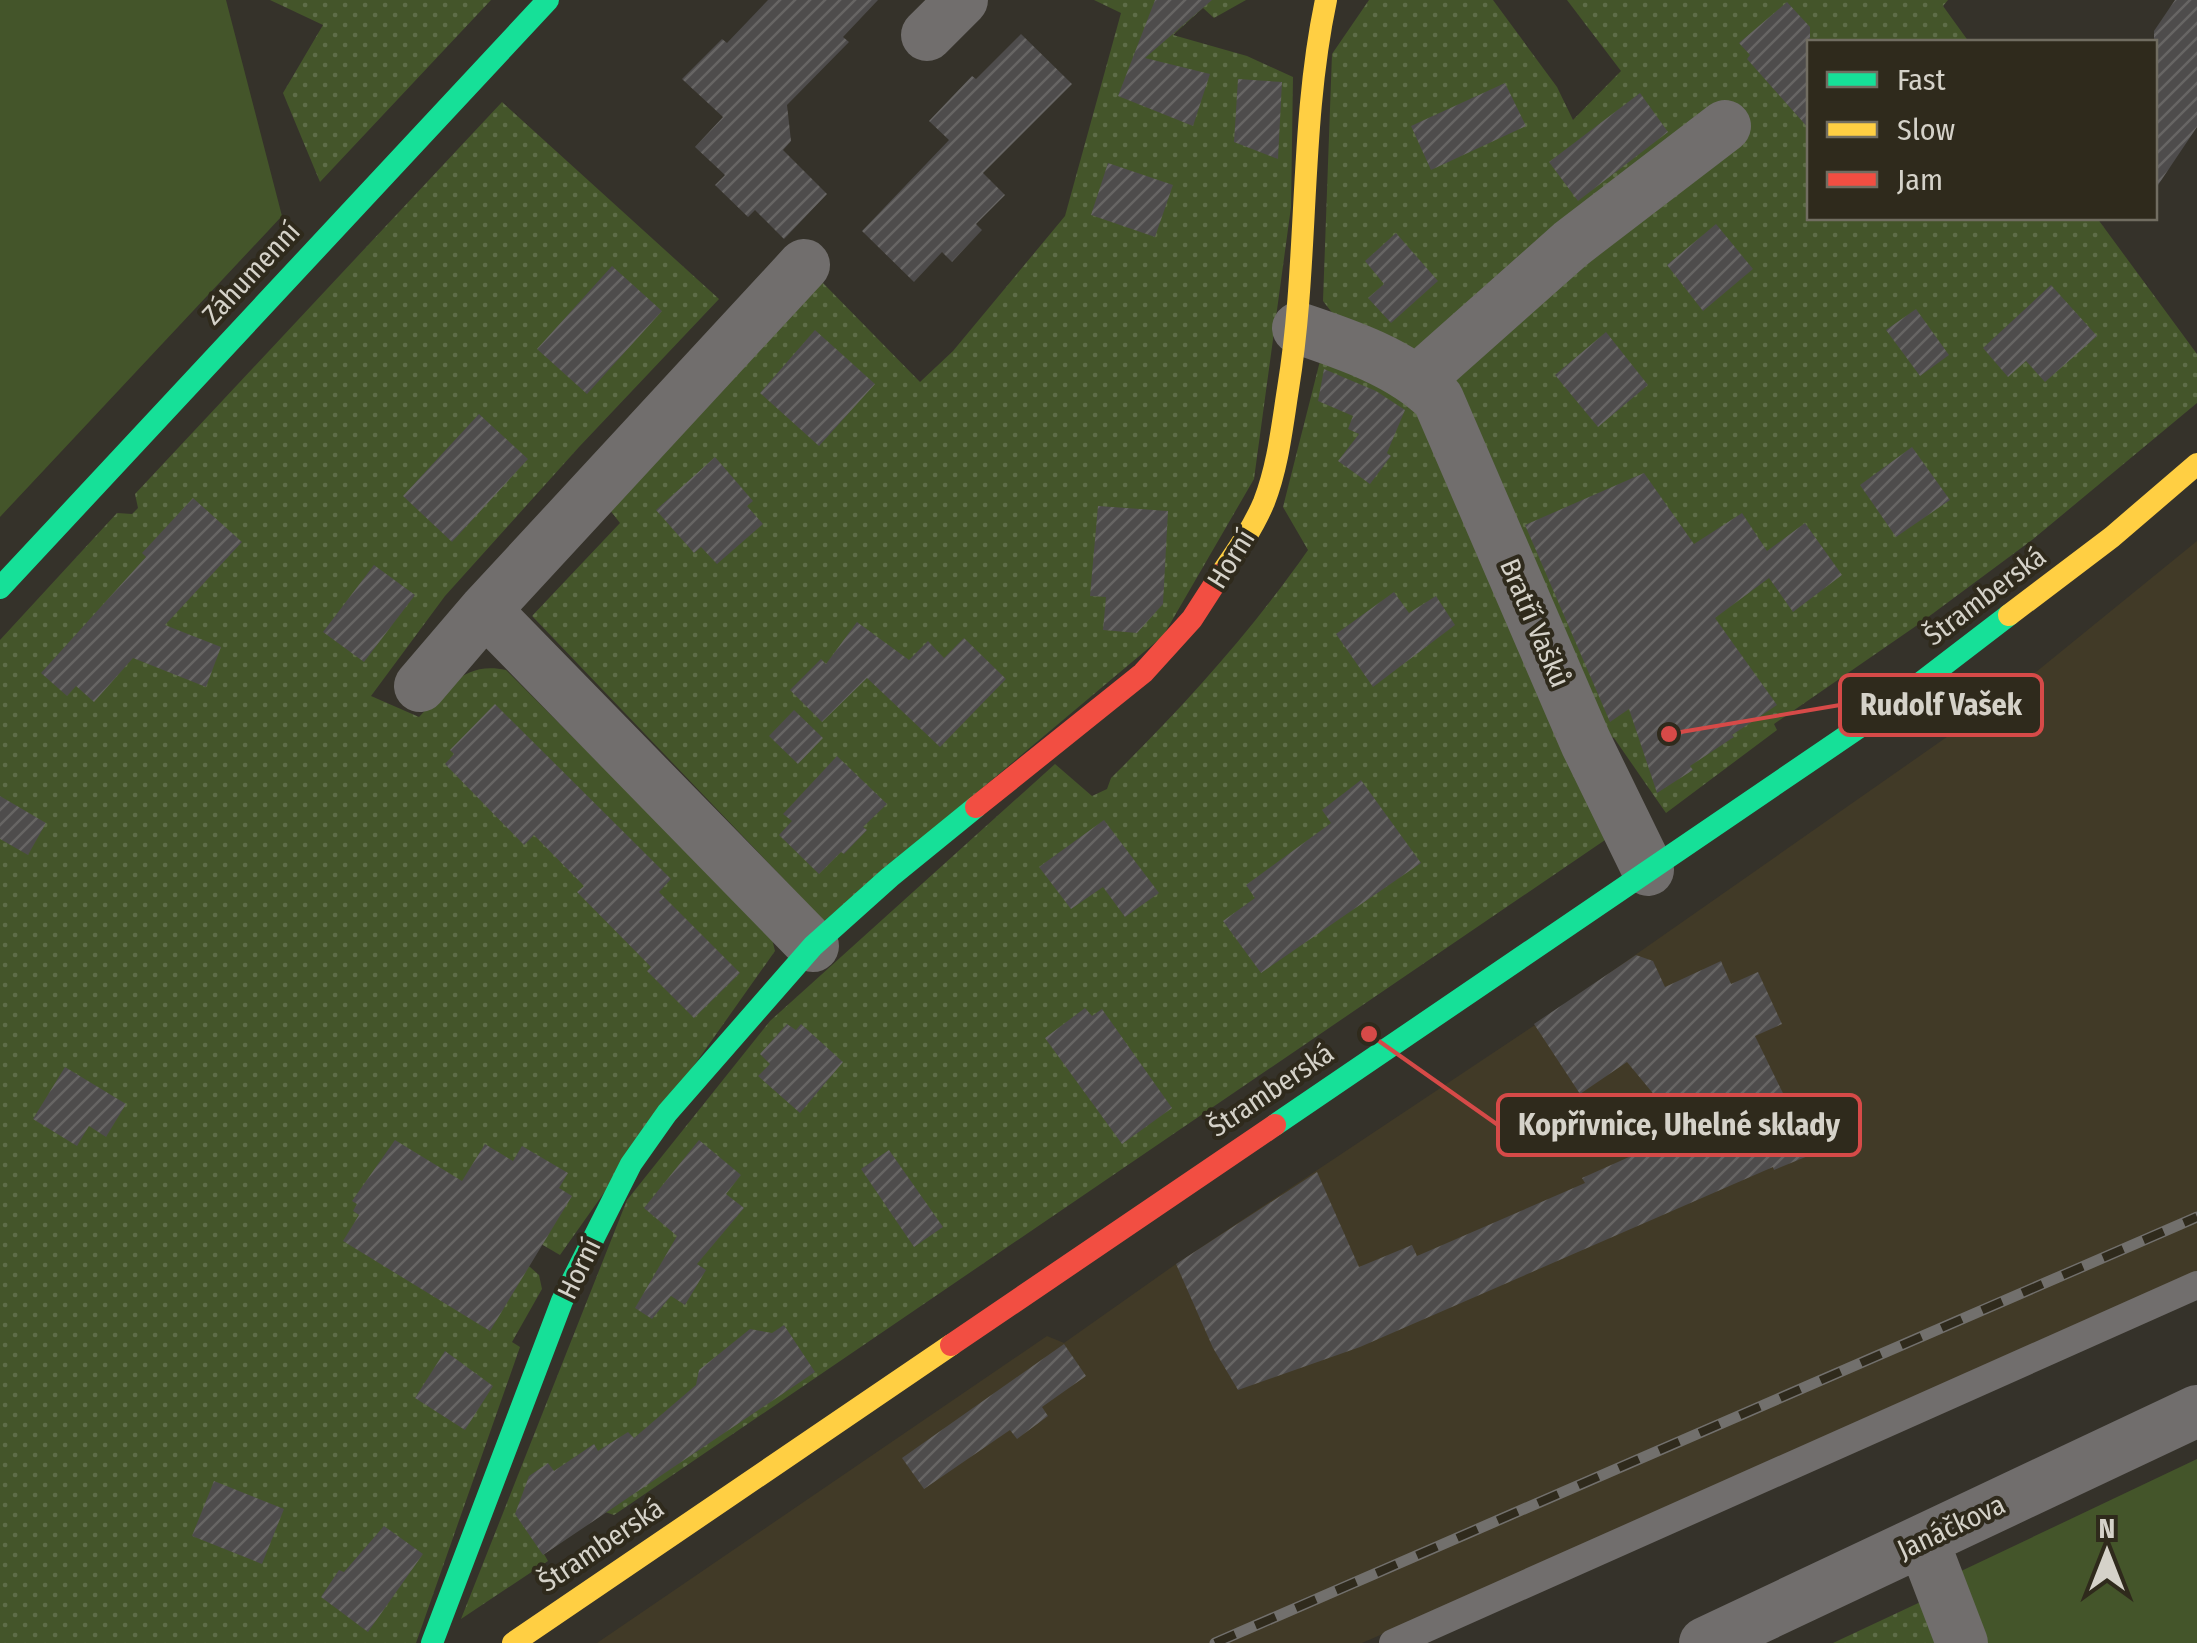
<svg xmlns="http://www.w3.org/2000/svg" width="2197" height="1643" font-family="'Fira Sans Condensed',sans-serif">
	<defs>
		<pattern id="park-dots" width="8" height="8" patternUnits="userSpaceOnUse" patternTransform="scale(2.5)"><rect width="8" height="8" fill="#44552a"/><path d="M2 2h.1M6 6h.1" fill="none" stroke="#5e6d48" stroke-width="1.8" stroke-linecap="round"/></pattern>
		<pattern id="building-hatch" width="6" height="6" patternUnits="userSpaceOnUse" patternTransform="scale(2.5)"><rect width="6" height="6" fill="#4e4c4c"/><path d="M-1 1l2-2M0 6l6-6M5 7l2-2" fill="none" stroke="#676564"/></pattern>
	</defs>
	<rect width="100%" height="100%" fill="#35322a"/>
	<path fill="#413a27" d="M 2197,541 L 2197,1279 L 1362,1643 L 597,1643 L 1047,1336 L 1064,1343 L 1176,1264 L 1535,1025 L 2014,690 Z"/>
	<path fill="#44552a" d="M 0,0 L 226,0 L 282,216 L 0,517 Z
		M 2197,1459 L 2197,1643 L 1977,1643 L 1959,1572 Z"/>
	<path fill="url(#park-dots)" d="M 270,0 L 491,0 L 320,182 L 283,93 L 323,25 Z
		M 1094,0 L 1246,0 L 1214,18 L 1203,8 L 1173,35 L 1247,56 L 1293,77 L 1291,207 L 1254,479 L 1163,636 L 824,921 L 532,616 L 620,523 L 609,509 L 820,280 L 920,382 L 953,351 L 1065,216 L 1121,13 Z
		M 1369,0 L 1493,0 L 1557,87 L 1573,120 L 1621,71 L 1567,0 L 1948,0 L 1943,6 L 1969,42 L 1810,42 L 1810,218 L 2097,218 L 2197,354 L 2197,403 L 2032,540 L 1916,626 L 1774,724 L 1777,730 L 1666,813 L 1614,738 L 1596,733 L 1416,356 L 1337,319 L 1323,301 L 1332,54 Z
		M 502,102 L 719,299 L 579,447 L 445,596 L 371,696 L 419,717 C 446,689 464,661 506,670 L 771,935 L 775,951 L 560,1255 L 474,1205 L 463,1224 L 530,1267 L 539,1275 L 542,1289 L 512,1342 L 520,1347 L 416,1643 L 0,1643 L 0,640 L 117,513 L 132,514 L 138,508 L 135,494 Z
		M 1321,357 L 1410,397 L 1605,840 L 614,1515 L 605,1512 L 544,1554 L 548,1561 L 461,1619 L 627,1200 L 770,1021 L 1055,764 L 1092,796 L 1107,789 L 1111,778 C 1184,706 1250,633 1308,550 L 1283,507 Z
		M 1929,1598 L 1946,1643 L 1833,1643 Z"/>
	<path fill="url(#building-hatch)" d="M 768,0 L 878,0 L 843,37 L 849,42 L 787,105 L 791,141 L 783,150 L 827,194 L 784,239 L 755,210 L 748,217 L 715,185 L 725,175 L 695,147 L 723,117 L 682,79 L 722,39 L 727,43 Z
		M 1155,0 L 1212,0 L 1145,58 L 1210,74 L 1193,126 L 1118,96 Z
		M 2175,0 L 2197,0 L 2197,127 L 2154,191 L 2154,31 Z
		M 1787,2 L 1810,27 L 1810,130 L 1747,59 L 1750,55 L 1739,43 Z
		M 1021,34 L 1072,84 L 983,173 L 1005,195 L 976,224 L 982,230 L 952,262 L 942,252 L 914,282 L 862,231 L 949,140 L 929,121 L 972,76 L 976,79 Z
		M 1238,79 L 1282,82 L 1278,159 L 1234,142 Z
		M 1505,83 L 1526,126 L 1431,170 L 1411,126 Z
		M 1640,93 L 1668,132 L 1578,201 L 1549,162 Z
		M 1108,163 L 1173,185 L 1155,237 L 1091,215 Z
		M 1716,224 L 1753,269 L 1703,311 L 1667,265 Z
		M 1396,233 L 1438,281 L 1391,323 L 1368,298 L 1384,284 L 1365,261 Z
		M 612,266 L 662,311 L 587,394 L 537,349 Z
		M 2051,285 L 2097,336 L 2045,382 L 2026,361 L 2008,377 L 1983,348 Z
		M 1916,309 L 1949,355 L 1920,376 L 1886,330 Z
		M 815,330 L 875,384 L 819,446 L 760,393 Z
		M 1606,332 L 1648,385 L 1598,427 L 1555,375 Z
		M 1324,369 L 1376,391 L 1405,410 L 1387,453 L 1391,456 L 1370,484 L 1338,461 L 1359,434 L 1348,429 L 1353,416 L 1318,401 Z
		M 479,414 L 528,459 L 452,542 L 403,496 Z
		M 1912,447 L 1950,500 L 1896,537 L 1860,485 Z
		M 715,457 L 753,501 L 747,506 L 763,524 L 717,564 L 701,547 L 694,553 L 656,510 Z
		M 1644,473 L 1694,544 L 1742,513 L 1767,551 L 1805,523 L 1842,575 L 1793,612 L 1769,578 L 1715,618 L 1777,705 L 1732,735 L 1734,737 L 1690,766 L 1693,770 L 1657,793 L 1629,709 L 1610,722 L 1525,525 Z
		M 193,498 L 242,542 L 165,625 L 221,647 L 206,687 L 133,658 L 94,702 L 76,686 L 67,696 L 41,673 L 146,557 L 142,553 Z
		M 1098,506 L 1168,511 L 1163,604 L 1137,633 L 1103,630 L 1106,597 L 1090,596 Z
		M 374,565 L 415,595 L 364,662 L 323,632 Z
		M 1394,592 L 1409,613 L 1436,596 L 1455,625 L 1373,687 L 1336,634 Z
		M 857,622 L 909,660 L 928,641 L 944,658 L 964,638 L 1006,679 L 940,747 L 867,678 L 822,722 L 790,690 L 821,659 L 826,664 Z
		M 495,704 L 671,879 L 659,892 L 740,973 L 694,1018 L 647,971 L 651,967 L 577,892 L 584,886 L 534,835 L 524,845 L 445,764 L 454,754 L 450,750 Z
		M 794,710 L 823,738 L 798,764 L 769,736 Z
		M 837,756 L 887,804 L 863,827 L 867,830 L 844,854 L 841,852 L 819,874 L 779,835 L 792,821 L 783,814 Z
		M 1361,780 L 1421,863 L 1261,973 L 1223,921 L 1255,898 L 1246,885 L 1331,823 L 1322,810 Z
		M 0,796 L 46,823 L 28,855 L 0,839 Z
		M 1104,820 L 1159,893 L 1125,917 L 1103,887 L 1071,909 L 1039,867 Z
		M 1636,955 L 1653,961 L 1665,987 L 1721,961 L 1731,984 L 1758,972 L 1782,1024 L 1755,1036 L 1799,1126 L 1796,1127 L 1808,1156 L 1774,1170 L 1773,1167 L 1360,1347 L 1238,1390 L 1213,1348 L 1176,1264 L 1317,1172 L 1359,1267 L 1412,1245 L 1417,1256 L 1585,1183 L 1582,1178 L 1685,1132 L 1627,1062 L 1580,1094 L 1534,1024 Z
		M 1085,1008 L 1092,1016 L 1102,1009 L 1172,1108 L 1122,1144 L 1045,1038 Z
		M 787,1024 L 796,1030 L 801,1024 L 843,1062 L 800,1113 L 758,1076 L 770,1064 L 760,1054 Z
		M 65,1067 L 126,1104 L 106,1137 L 89,1126 L 77,1146 L 33,1119 Z
		M 395,1140 L 462,1181 L 485,1144 L 513,1161 L 522,1146 L 568,1173 L 559,1188 L 572,1196 L 490,1331 L 343,1241 L 359,1215 L 353,1211 L 357,1204 L 352,1201 Z
		M 699,1140 L 741,1175 L 726,1194 L 744,1208 L 697,1264 L 706,1270 L 685,1305 L 671,1296 L 652,1319 L 635,1308 L 677,1236 L 644,1208 Z
		M 889,1150 L 943,1227 L 914,1247 L 861,1169 Z
		M 784,1325 L 815,1372 L 543,1555 L 515,1514 L 529,1476 L 548,1463 L 554,1471 L 594,1444 L 598,1451 L 628,1432 L 634,1438 L 696,1385 L 699,1370 L 750,1329 L 772,1333 Z
		M 1064,1344 L 1086,1376 L 1042,1407 L 1048,1416 L 1017,1439 L 1010,1430 L 924,1489 L 902,1458 Z
		M 445,1351 L 493,1386 L 465,1430 L 415,1398 Z
		M 214,1481 L 284,1509 L 262,1564 L 192,1536 Z
		M 384,1526 L 423,1554 L 368,1632 L 321,1597 L 339,1570 L 344,1572 Z"/>
	<g fill="none" stroke-linecap="round" stroke-linejoin="round">
		<path stroke="#716e6d" stroke-width="28" d="M 1393,1643 L 2197,1285"/>
		<path stroke="#716e6d" stroke-width="52" d="M 927,35 L 962,0
			M 1298,328 C 1346,344 1402,363 1438,399 L 1586,743 L 1648,870
			M 1419,379 L 1571,244 L 1725,126
			M 485,610 L 813,946
			M 420,686 L 485,610 L 804,265
			M 1923,1541 L 1962,1643
			M 1705,1643 L 2197,1411"/>
		<path stroke="#16e098" stroke-width="22" d="M 0,588 L 548,0
			M 1275,1125 L 1889,707 L 2009,615
			M 432,1643 L 562,1301 L 631,1164 L 667,1113 L 813,946 L 890,877 L 976,807"/>
		<path stroke="#ffcf43" stroke-width="22" d="M 1221,574 C 1237,551 1253,528 1264,502 C 1278,466 1282,427 1288,389 C 1309,261 1299,127 1326,0
			M 2009,615 L 2112,537 L 2197,464
			M 513,1643 L 951,1345"/>
		<path stroke="#f24e42" stroke-width="22" d="M 976,807 L 1143,673 L 1192,619 L 1221,574
			M 951,1345 L 1275,1125"/>
		<g stroke="#72706d" stroke-width="11">
			<path id="rail" d="M 1215,1643 L 2197,1217"/>
		</g>
		<use href="#rail" stroke="#2f2a1c" stroke-width="8" stroke-dasharray="22" stroke-linecap="butt"/>
	</g>
	<g text-anchor="middle" dominant-baseline="central" stroke-width="8" stroke-linejoin="round" paint-order="stroke">
		<g font-size="28" fill="#d5d2c9" stroke="#2f2a1c">
			<text transform="translate(251 273) rotate(-47)">Záhumenní</text>
			<text transform="translate(1231 559) rotate(-58)">Horní</text>
			<text transform="translate(1985 596) rotate(-37)">Štramberská</text>
			<text transform="translate(1535 623) rotate(67)">Bratří Vašků</text>
			<text transform="translate(1271 1090) rotate(-34)">Štramberská</text>
			<text transform="translate(579 1269) rotate(-64)">Horní</text>
			<text transform="translate(1951 1527) rotate(-25)">Janáčkova</text>
			<text transform="translate(601 1545) rotate(-34)">Štramberská</text>
		</g>
	</g>
	<path fill="none" stroke="#d64a48" stroke-width="4" d="M1669 734L1840 705M1369 1034L1498 1125"/>
	<g fill="#d64a48" stroke="#2f2a1c" stroke-width="4">
		<circle cx="1669" cy="734" r="10"/>
		<circle cx="1369" cy="1034" r="10"/>
	</g>
	<g fill="#2f2a1c" stroke="#d64a48" stroke-width="4">
		<rect x="1840" y="675" width="202" height="60" rx="10"/>
		<rect x="1498" y="1095" width="362" height="60" rx="10"/>
	</g>
	<g font-size="30" text-anchor="middle" font-weight="bold" fill="#d5d2c9">
		<text x="1941" y="715">Rudolf Vašek</text>
		<text x="1679" y="1135">Kopřivnice, Uhelné sklady</text>
	</g>
	<rect x="1807" y="40" width="350" height="180" fill="#2f2a1c" stroke="#716d61" stroke-width="2.5"/>
	<rect x="1827" y="72" width="50" height="15" fill="#16e098" stroke="#716d61" stroke-width="2.5"/>
	<text x="1897" y="90" font-size="30" fill="#d5d2c9">Fast</text>
	<rect x="1827" y="122" width="50" height="15" fill="#ffcf43" stroke="#716d61" stroke-width="2.5"/>
	<text x="1897" y="140" font-size="30" fill="#d5d2c9">Slow</text>
	<rect x="1827" y="172" width="50" height="15" fill="#f24e42" stroke="#716d61" stroke-width="2.5"/>
	<text x="1897" y="190" font-size="30" fill="#d5d2c9">Jam</text>
	<g transform="translate(2107 1553)" stroke="#2f2a1c" stroke-width="8" paint-order="stroke">
	<path d="M0-8L18 38L0 25L-18 38Z" fill="#d5d2c9"/>
	<text y="-15" font-size="28" font-weight="bold" text-anchor="middle" fill="#d5d2c9">N</text>
	</g>
</svg>
